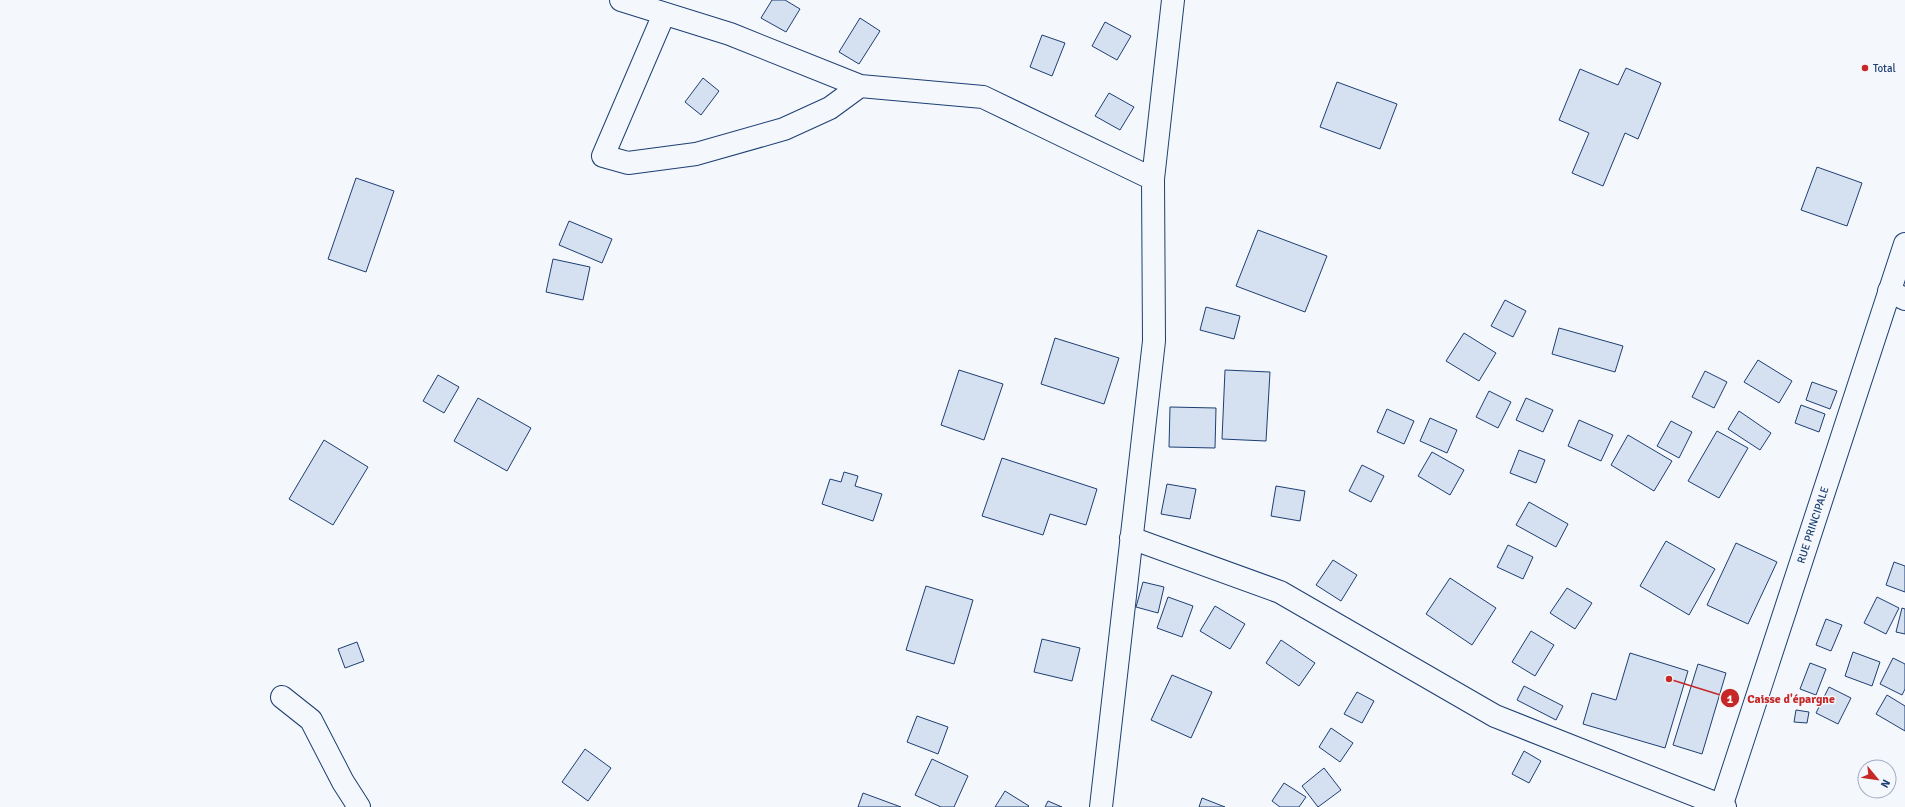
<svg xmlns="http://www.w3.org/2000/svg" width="1905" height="807" font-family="Signika,sans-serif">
	<rect width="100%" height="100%" fill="#f4f7fb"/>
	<path fill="#d5e0f0" stroke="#1d3f73" d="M 772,0 L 785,0 L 800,9 L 786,32 L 761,18 Z
		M 860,18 L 880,31 L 859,64 L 839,52 Z
		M 1105,22 L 1131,36 L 1117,60 L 1092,46 Z
		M 1042,35 L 1065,43 L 1052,76 L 1030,67 Z
		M 1626,68 L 1661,83 L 1638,139 L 1625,133 L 1603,186 L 1572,173 L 1589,133 L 1559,120 L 1580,69 L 1618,85 Z
		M 703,78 L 719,91 L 701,115 L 685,102 Z
		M 1337,82 L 1397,104 L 1380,149 L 1320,127 Z
		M 1109,93 L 1134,107 L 1120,130 L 1095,116 Z
		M 1817,167 L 1862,183 L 1847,226 L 1801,210 Z
		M 356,178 L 394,191 L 366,272 L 328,259 Z
		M 569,221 L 612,239 L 602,263 L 559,245 Z
		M 1258,230 L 1327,256 L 1305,312 L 1236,286 Z
		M 553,259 L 590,267 L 583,300 L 546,292 Z
		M 1505,300 L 1526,311 L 1513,337 L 1491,326 Z
		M 1206,307 L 1240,316 L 1234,339 L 1200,330 Z
		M 1559,328 L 1623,346 L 1615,372 L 1552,354 Z
		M 1464,333 L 1496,353 L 1479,381 L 1446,361 Z
		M 1055,338 L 1119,358 L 1104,404 L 1041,384 Z
		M 1758,360 L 1792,381 L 1779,403 L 1744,382 Z
		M 959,370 L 1003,384 L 984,440 L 941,425 Z
		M 1225,370 L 1270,372 L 1266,441 L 1222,439 Z
		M 1705,371 L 1727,382 L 1714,408 L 1692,397 Z
		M 438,375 L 459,387 L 444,413 L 423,401 Z
		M 1812,382 L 1837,391 L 1830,409 L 1806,400 Z
		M 1489,391 L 1511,402 L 1498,428 L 1476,417 Z
		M 478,398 L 531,428 L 507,471 L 454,441 Z
		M 1526,398 L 1553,410 L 1543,432 L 1516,420 Z
		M 1801,405 L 1825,414 L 1819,432 L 1795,423 Z
		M 1170,407 L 1216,408 L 1215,448 L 1169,447 Z
		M 1387,409 L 1414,421 L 1404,444 L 1377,432 Z
		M 1739,411 L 1771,433 L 1760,450 L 1728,429 Z
		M 1430,418 L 1457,430 L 1447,453 L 1420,441 Z
		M 1579,420 L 1613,435 L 1601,461 L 1568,446 Z
		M 1671,421 L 1692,432 L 1679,458 L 1657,446 Z
		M 1717,431 L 1748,448 L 1719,498 L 1688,481 Z
		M 1628,435 L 1672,461 L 1654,491 L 1611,465 Z
		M 324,440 L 368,467 L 333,525 L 289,499 Z
		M 1519,450 L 1545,460 L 1536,483 L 1510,473 Z
		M 1432,452 L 1464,470 L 1450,495 L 1418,476 Z
		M 1002,458 L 1097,489 L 1086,525 L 1050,514 L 1043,535 L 982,516 Z
		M 1362,465 L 1384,476 L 1371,502 L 1349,491 Z
		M 844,472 L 858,476 L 855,486 L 882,494 L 873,521 L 822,504 L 830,479 L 841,482 Z
		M 1167,484 L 1196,489 L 1190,519 L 1161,514 Z
		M 1276,486 L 1305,491 L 1300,521 L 1271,516 Z
		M 1529,502 L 1568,524 L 1556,547 L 1516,525 Z
		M 1666,541 L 1715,569 L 1689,615 L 1640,586 Z
		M 1736,543 L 1777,562 L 1748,624 L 1707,605 Z
		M 1508,545 L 1533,557 L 1523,579 L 1497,567 Z
		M 1333,560 L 1357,575 L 1341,601 L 1316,585 Z
		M 1894,562 L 1905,566 L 1905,592 L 1886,585 Z
		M 1450,578 L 1496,608 L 1472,645 L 1426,614 Z
		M 1143,582 L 1164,587 L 1158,613 L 1136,607 Z
		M 926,586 L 973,600 L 954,664 L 906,650 Z
		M 1567,588 L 1592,603 L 1575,629 L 1550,613 Z
		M 1168,597 L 1193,606 L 1182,637 L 1157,628 Z
		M 1877,597 L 1899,608 L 1886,634 L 1864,623 Z
		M 1215,606 L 1245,624 L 1230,649 L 1200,631 Z
		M 1902,608 L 1905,609 L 1905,634 L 1896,632 Z
		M 1826,619 L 1842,625 L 1831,651 L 1816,645 Z
		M 1531,631 L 1554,645 L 1535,676 L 1512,662 Z
		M 1042,639 L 1080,648 L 1072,681 L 1034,672 Z
		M 1281,640 L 1315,663 L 1299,686 L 1266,663 Z
		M 357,642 L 364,661 L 345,668 L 338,649 Z
		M 1853,652 L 1880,662 L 1872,686 L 1845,676 Z
		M 1630,653 L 1688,671 L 1665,748 L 1583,724 L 1592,693 L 1616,700 Z
		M 1893,658 L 1905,664 L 1905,689 L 1902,695 L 1880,684 Z
		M 1810,663 L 1826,669 L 1816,695 L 1800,689 Z
		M 1698,664 L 1726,673 L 1702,754 L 1673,745 Z
		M 1172,675 L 1212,692 L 1191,738 L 1151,720 Z
		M 1524,686 L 1563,706 L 1556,720 L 1517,700 Z
		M 1829,687 L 1851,698 L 1838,724 L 1816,713 Z
		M 1357,692 L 1374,701 L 1362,723 L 1344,714 Z
		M 1887,695 L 1905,706 L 1905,731 L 1876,714 Z
		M 1796,710 L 1809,712 L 1807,723 L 1794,722 Z
		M 917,716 L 948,727 L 938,754 L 907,742 Z
		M 1331,728 L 1353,743 L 1340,762 L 1319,747 Z
		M 585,749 L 611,768 L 588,801 L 562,782 Z
		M 1524,751 L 1541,761 L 1529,783 L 1512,774 Z
		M 932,759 L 968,776 L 954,807 L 941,807 L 915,795 Z
		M 1324,768 L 1341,790 L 1318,807 L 1302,786 Z
		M 1284,783 L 1306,797 L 1299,807 L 1280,807 L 1272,801 Z
		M 1005,791 L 1029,806 L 1028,807 L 995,807 Z
		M 863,793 L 901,807 L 858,807 Z
		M 1202,798 L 1225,807 L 1199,807 Z
		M 1048,801 L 1062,807 L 1045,807 Z"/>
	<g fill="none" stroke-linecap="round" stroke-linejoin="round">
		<g stroke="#1d3f73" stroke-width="24">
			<path id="minor" d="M 621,0 L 730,34 L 860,86
				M 664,14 L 603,156 L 628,163 L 696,154 L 784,129 L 830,108 L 860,86 L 983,97 L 1153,179
				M 1889,291 L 1905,299
				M 1131,538 L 1280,592 L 1495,716 L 1725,807
				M 282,697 L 311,720 L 343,782 L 359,807
				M 1101,807 L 1154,341 L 1153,179 L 1173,0"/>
		</g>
		<g stroke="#1d3f73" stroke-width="24">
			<path id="major" d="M 1721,807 L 1905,244"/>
		</g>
		<use href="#minor" stroke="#f4f7fb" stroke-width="22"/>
		<use href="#major" stroke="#f4f7fb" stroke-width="22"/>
	</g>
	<circle fill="#c62828" stroke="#f4f7fb" stroke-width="1.5" cx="1865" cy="68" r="4"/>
	<g text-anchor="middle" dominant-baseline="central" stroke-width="3" stroke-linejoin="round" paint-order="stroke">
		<g font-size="11" fill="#1d3f73" stroke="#f4f7fb" text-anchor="start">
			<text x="1873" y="68">Total</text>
		</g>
		<g font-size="11" fill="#1d3f73" stroke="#f4f7fb">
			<text transform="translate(1813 525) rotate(-72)">RUE PRINCIPALE</text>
		</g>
	</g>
	<path fill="none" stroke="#c62828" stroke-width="1.5" d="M1669 679L1730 698"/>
	<g fill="#c62828" stroke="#f4f7fb" stroke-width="1.5">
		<circle cx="1669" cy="679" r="4"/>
		<circle cx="1730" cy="698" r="10"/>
	</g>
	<g font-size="12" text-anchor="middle" font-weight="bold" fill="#fff">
		<text x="1730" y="703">1</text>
	</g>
	<g font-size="12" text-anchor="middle" font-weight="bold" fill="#c62828" stroke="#f4f7fb" stroke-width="3" stroke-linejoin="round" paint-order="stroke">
		<text x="1791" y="703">Caisse d'épargne</text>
	</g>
	<g transform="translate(1877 779) rotate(119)"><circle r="19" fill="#f4f7fb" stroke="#9eadc5"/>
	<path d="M0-3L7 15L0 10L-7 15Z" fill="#c62828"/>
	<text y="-6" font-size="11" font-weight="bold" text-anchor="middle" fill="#1d3f73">N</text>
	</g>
</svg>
